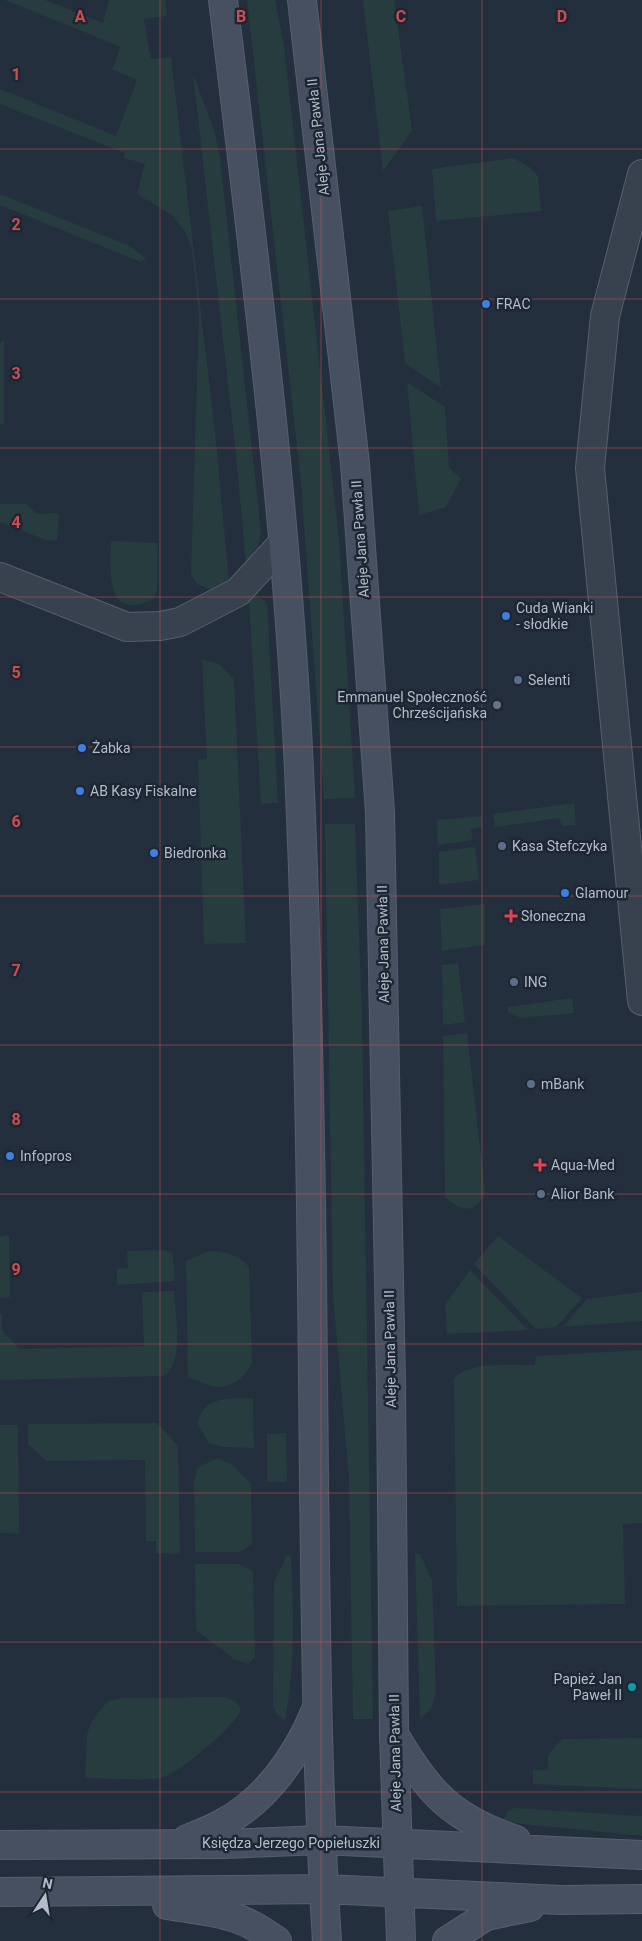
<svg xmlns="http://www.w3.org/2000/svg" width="642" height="1941" font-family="Roboto,sans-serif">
	<rect width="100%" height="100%" fill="#242f3e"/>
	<path fill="#263c3f" d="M 5,0 L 45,0 L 103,23 L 109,0 L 165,0 L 167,16 L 144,19 L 151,59 L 171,57 L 215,432 L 229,581 L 216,591 L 198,585 L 191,574 L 199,314 L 192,249 L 185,231 L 172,215 L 137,194 L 145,164 L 124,158 L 125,153 L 0,104 L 0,89 L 116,136 L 137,80 L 112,69 L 121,47 Z
		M 247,0 L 275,0 L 284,45 L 339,539 L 355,798 L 324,799 L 301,482 Z
		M 363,0 L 394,0 L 412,130 L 383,171 Z
		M 193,74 L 215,133 L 220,158 L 261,532 L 258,548 L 246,564 L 236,455 Z
		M 514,158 L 528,166 L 538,176 L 541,211 L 436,221 L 432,169 Z
		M 0,194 L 130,246 L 146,259 L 141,262 L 0,205 Z
		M 422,206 L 441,388 L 405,363 L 388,211 Z
		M 4,340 L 4,424 L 0,424 L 0,343 Z
		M 407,382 L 445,407 L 449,468 L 461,478 L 446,507 L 419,515 Z
		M 0,504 L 26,504 L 37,514 L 59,513 L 57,540 L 48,541 L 0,522 Z
		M 111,541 L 158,543 L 157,590 L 153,599 C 105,623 110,571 111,541 Z
		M 253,596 L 264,600 L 267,604 L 278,803 L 261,804 L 249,599 Z
		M 202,659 L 220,665 L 234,679 L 246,943 L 204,944 L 198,760 L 207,759 Z
		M 574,803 L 576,825 L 562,826 L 559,818 L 495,827 L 493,814 Z
		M 482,816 L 483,827 L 471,829 L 472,840 L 438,845 L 437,820 Z
		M 325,824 L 355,824 L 362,1017 L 373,1719 L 353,1719 L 349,1480 L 333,1294 Z
		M 475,847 L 479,880 L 439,885 L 439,852 Z
		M 485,904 L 485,945 L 442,951 L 440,909 Z
		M 458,963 L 465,1022 L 443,1025 L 442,965 Z
		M 572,998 L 574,1013 L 521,1018 L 508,1012 L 508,1007 Z
		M 467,1033 L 485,1191 C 477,1215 461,1212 445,1197 L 443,1036 Z
		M 9,1235 L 10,1297 L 0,1298 L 0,1236 Z
		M 498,1236 L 582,1298 L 556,1327 L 536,1329 L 474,1264 Z
		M 164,1250 L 172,1253 L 173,1257 L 175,1281 L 117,1285 L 117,1269 L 128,1268 L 127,1251 Z
		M 209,1251 C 226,1252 238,1254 249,1267 L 252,1363 C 243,1379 231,1390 211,1386 C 203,1384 196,1379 188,1377 L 186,1261 Z
		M 470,1270 L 528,1330 L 447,1334 L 445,1305 Z
		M 174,1291 C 175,1314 185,1362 164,1376 L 0,1380 L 0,1314 L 2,1314 L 2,1331 L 20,1349 L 144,1346 L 142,1292 Z
		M 642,1292 L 642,1321 L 563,1327 L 587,1299 Z
		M 642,1350 L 642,1523 L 623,1524 L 625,1604 L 457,1606 L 454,1379 C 467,1361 513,1366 535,1365 L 536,1356 Z
		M 253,1398 L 254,1448 L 223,1447 L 209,1443 L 198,1424 C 202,1395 230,1399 253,1398 Z
		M 157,1423 L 178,1446 L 180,1554 L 156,1553 L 156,1541 L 146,1541 L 145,1460 L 46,1461 L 28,1444 L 28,1424 Z
		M 0,1425 L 18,1425 L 19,1534 L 0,1533 Z
		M 286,1433 L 287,1482 L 267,1482 L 267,1434 Z
		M 217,1458 L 233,1465 L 251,1484 L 252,1544 L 240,1552 L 195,1552 L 194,1481 L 197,1468 Z
		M 415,1553 L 420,1554 L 432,1580 L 436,1693 L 431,1709 L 420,1719 Z
		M 287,1555 L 291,1555 C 293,1611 296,1665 285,1720 L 276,1713 L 273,1704 L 274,1583 Z
		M 195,1564 L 239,1564 L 253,1571 L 255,1657 L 248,1664 L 234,1659 L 196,1630 Z
		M 226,1697 L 236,1702 L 241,1710 C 234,1727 177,1776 159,1778 C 135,1781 109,1778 85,1778 L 87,1735 L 91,1722 L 108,1701 L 124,1698 Z
		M 642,1738 L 642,1789 L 533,1784 L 533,1770 L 548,1770 L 548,1755 L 562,1739 Z
		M 513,1808 L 642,1816 L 642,1836 L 502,1822 L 507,1812 Z"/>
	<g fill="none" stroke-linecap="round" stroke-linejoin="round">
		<g stroke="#565f6c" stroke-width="30">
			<path id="street" d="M 642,174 L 605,316 L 590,468 L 642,1001
				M 0,577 L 127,627 L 160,626 L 180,622 L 238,592 L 283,543"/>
		</g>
		<g stroke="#565f6c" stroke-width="30">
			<path id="secondary" d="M 223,0 C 256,272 291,544 301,817 C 310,1039 312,1260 314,1482 C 316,1635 317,1788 327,1941
				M 302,0 L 355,464 L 380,812 L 391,1384 L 394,1735 L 401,1941
				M 395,1736 C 429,1793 451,1818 516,1840
				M 187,1839 C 199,1834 211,1830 223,1823 C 266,1800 297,1756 315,1712
				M 0,1845 L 224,1844 L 322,1840 L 642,1855
				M 0,1892 L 324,1889 L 561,1900 L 642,1899
				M 167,1905 C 214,1913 237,1911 277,1941
				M 447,1941 L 486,1916 L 530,1907"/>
		</g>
		<use href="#street" stroke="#38414e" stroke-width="28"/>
		<use href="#secondary" stroke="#465061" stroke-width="28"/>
	</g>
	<path fill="none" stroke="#ce4d50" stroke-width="1" stroke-opacity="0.55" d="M 160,0 L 160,1941M 321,0 L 321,1941M 482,0 L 482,1941M 0,149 L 642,149M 0,299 L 642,299M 0,448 L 642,448M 0,597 L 642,597M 0,747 L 642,747M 0,896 L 642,896M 0,1045 L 642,1045M 0,1194 L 642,1194M 0,1344 L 642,1344M 0,1493 L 642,1493M 0,1642 L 642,1642M 0,1792 L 642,1792"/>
	<g fill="#3f7fe0" stroke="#1d2633" stroke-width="2">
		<circle cx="486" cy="304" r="5"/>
		<circle cx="506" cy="616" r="5"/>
		<circle cx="82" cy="748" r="5"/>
		<circle cx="80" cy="791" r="5"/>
		<circle cx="154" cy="853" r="5"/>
		<circle cx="565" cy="893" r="5"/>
		<circle cx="10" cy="1156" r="5"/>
	</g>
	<g fill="#5c6f8a" stroke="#1d2633" stroke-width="2">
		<circle cx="518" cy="680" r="5"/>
		<circle cx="502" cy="846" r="5"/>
		<circle cx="514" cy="982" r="5"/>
		<circle cx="531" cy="1084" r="5"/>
		<circle cx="541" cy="1194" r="5"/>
	</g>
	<circle fill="#6b7280" stroke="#1d2633" stroke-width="2" cx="497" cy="705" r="5"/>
	<g fill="#e0444e" stroke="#1d2633" stroke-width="2">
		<path d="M508.5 908.5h5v5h5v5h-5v5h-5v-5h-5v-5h5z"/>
		<path d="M537.5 1157.5h5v5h5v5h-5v5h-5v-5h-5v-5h5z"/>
	</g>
	<circle fill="#0f9aa8" stroke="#1d2633" stroke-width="2" cx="632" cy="1687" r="5"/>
	<g text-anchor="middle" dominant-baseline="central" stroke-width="5" stroke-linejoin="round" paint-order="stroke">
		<g font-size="14" fill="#b4bcc9" stroke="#1d2633">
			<text transform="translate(318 137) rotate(-96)">Aleje Jana Pawła II</text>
			<text transform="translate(360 539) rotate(-94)">Aleje Jana Pawła II</text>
			<text transform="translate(383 944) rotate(-91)">Aleje Jana Pawła II</text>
			<text transform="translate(390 1349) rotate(-91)">Aleje Jana Pawła II</text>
			<text transform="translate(395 1753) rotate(-91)">Aleje Jana Pawła II</text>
			<text x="291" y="1843">Księdza Jerzego Popiełuszki</text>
		</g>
		<g font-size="14" fill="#b4bcc9" stroke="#1d2633" text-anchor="start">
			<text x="496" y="304">FRAC</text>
			<text x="516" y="608">Cuda Wianki<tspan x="516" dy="16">- słodkie</tspan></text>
			<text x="528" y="680">Selenti</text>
			<text x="487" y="697" text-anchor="end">Emmanuel Społeczność<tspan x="487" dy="16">Chrześcijańska</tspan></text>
			<text x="92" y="748">Żabka</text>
			<text x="90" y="791">AB Kasy Fiskalne</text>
			<text x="512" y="846">Kasa Stefczyka</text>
			<text x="164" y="853">Biedronka</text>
			<text x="575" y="893">Glamour</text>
			<text x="521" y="916">Słoneczna</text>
			<text x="524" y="982">ING</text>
			<text x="541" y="1084">mBank</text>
			<text x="20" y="1156">Infopros</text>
			<text x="551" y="1165">Aqua-Med</text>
			<text x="551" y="1194">Alior Bank</text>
			<text x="622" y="1679" text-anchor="end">Papież Jan<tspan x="622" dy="16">Paweł II</tspan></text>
		</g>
	</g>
	<g font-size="16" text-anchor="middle" font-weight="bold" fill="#ce4d50" stroke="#1d2633" stroke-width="5" stroke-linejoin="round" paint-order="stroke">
		<text x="80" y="22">A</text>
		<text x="241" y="22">B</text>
		<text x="401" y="22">C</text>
		<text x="562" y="22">D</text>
		<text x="16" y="80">1</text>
		<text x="16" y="230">2</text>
		<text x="16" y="379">3</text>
		<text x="16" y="528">4</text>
		<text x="16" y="678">5</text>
		<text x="16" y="827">6</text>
		<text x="16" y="976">7</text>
		<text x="16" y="1125">8</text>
		<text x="16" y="1275">9</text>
	</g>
	<g transform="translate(45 1896) rotate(12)" stroke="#1d2633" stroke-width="4" paint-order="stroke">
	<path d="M0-4L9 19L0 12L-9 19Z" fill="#b4bcc9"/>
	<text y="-8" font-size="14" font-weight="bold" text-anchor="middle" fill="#b4bcc9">N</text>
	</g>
</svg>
